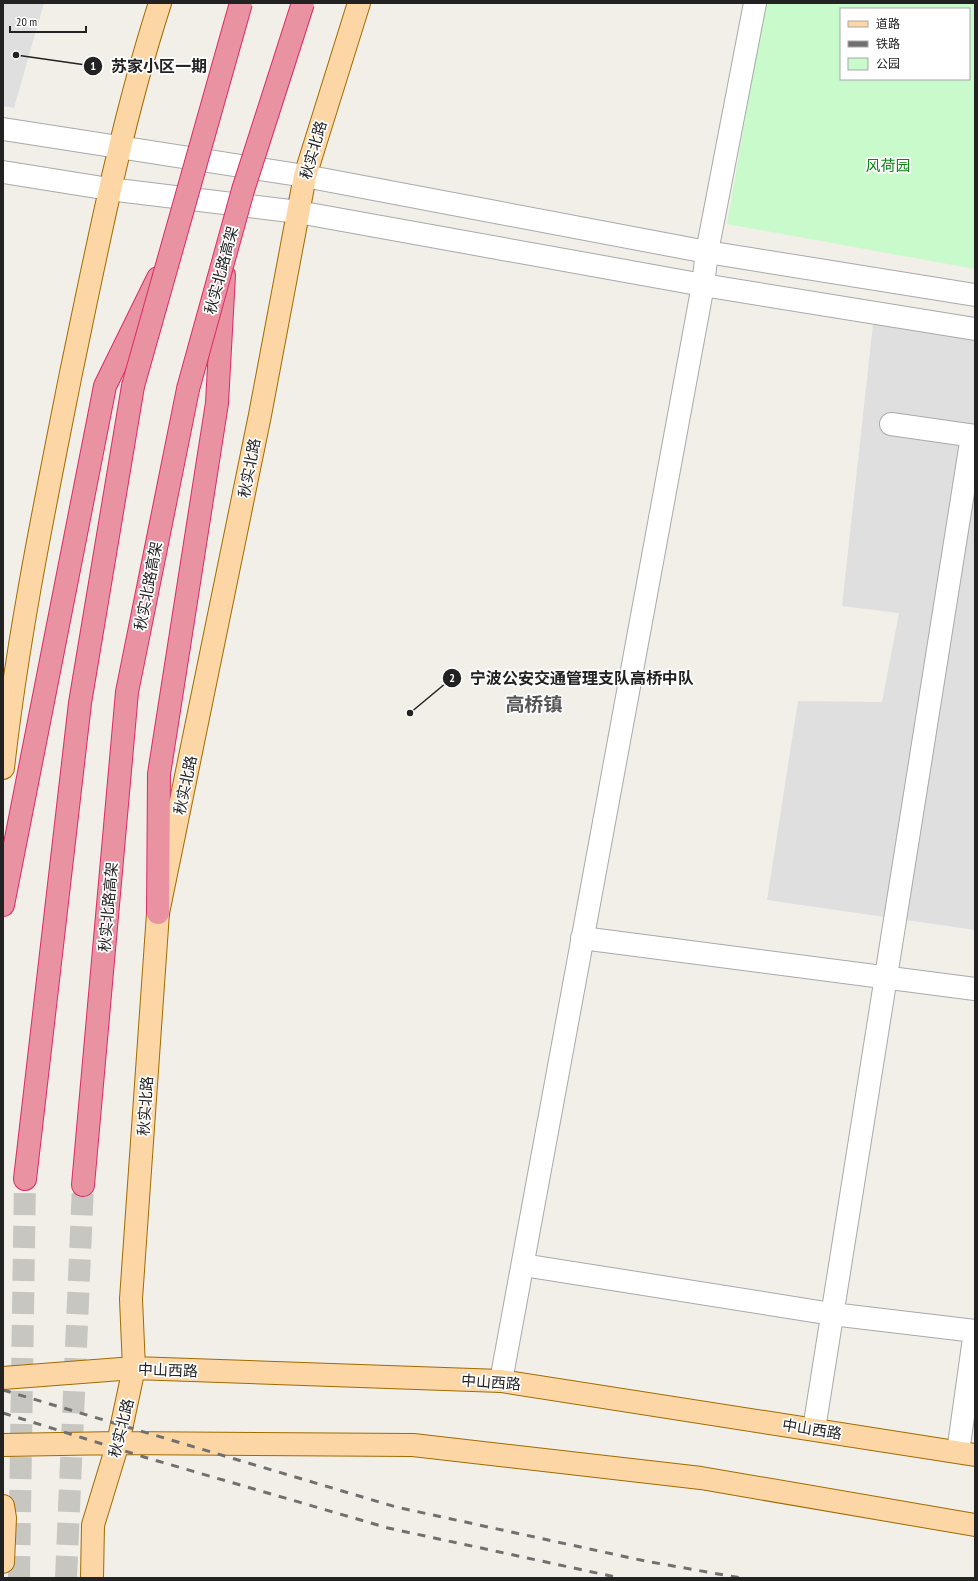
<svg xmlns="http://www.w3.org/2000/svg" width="978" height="1581" font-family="'PT Sans Narrow','Noto Sans SC',sans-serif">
	<rect width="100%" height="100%" fill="#f2efe9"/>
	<path fill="#e0dfdf" d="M 3,3 L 44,3 L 14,108 L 3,106 Z
		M 873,324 L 975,338 L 975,930 L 767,900 L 798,701 L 882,702 L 899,613 L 842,606 Z"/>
	<path fill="#c8facc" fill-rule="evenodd" d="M 765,3 L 975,3 L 975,269 L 727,224 ZM 841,9 L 969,9 L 969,79 L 841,79 Z"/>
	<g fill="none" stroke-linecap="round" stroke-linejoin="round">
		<path stroke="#c8c6c1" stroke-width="22" stroke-dasharray="22 11" stroke-linecap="butt" d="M 19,1578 L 25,1179
			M 66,1578 L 83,1185"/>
		<g stroke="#a9a9a9" stroke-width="24">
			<path id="minor" d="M 3,129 L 305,176 L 707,252 L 975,295
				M 3,172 L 109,189 L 298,212 L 703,285 L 975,329
				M 891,424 L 975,436
				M 582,938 L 975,989
				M 523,1265 L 832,1314 L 975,1331
				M 501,1381 L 703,285 L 707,252 L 755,3
				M 814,1429 L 972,436
				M 958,1452 L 975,1331"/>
		</g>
		<g stroke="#a06b00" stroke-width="24">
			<path id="major" d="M 3,768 C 18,635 45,504 71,373 C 97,249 121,124 160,3
				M 3,1378 L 134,1368 L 501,1381 L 975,1455
				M 3,1445 L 118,1443 L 413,1445 L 701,1478 L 975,1525
				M 3,1506 L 5,1518 L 3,1562
				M 92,1578 L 93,1525 L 118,1443 L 134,1368 L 131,1299 L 158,913 L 260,415 L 305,176 L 359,3"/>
		</g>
		<g stroke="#dc2a67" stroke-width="24">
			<path id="highway" d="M 3,905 L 105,386 L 158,278
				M 158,913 L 159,774 L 217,403 L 224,275
				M 25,1179 L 80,703 L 133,386
				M 83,1185 L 127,692 L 188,389"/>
		</g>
		<use href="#minor" stroke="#fff" stroke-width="22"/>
		<use href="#major" stroke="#fcd6a4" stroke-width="22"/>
		<use href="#highway" stroke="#e892a2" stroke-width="22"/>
		<path stroke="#707070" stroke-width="3" stroke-dasharray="8 8" stroke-linecap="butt" d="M 3,1390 L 396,1507 L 645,1561 L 741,1578
			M 3,1413 L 144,1457 L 388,1528 L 620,1578"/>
		<g stroke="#dc2a67" stroke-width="24" stroke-linecap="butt">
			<path id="highway-bridge" d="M 133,386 L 241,3
				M 188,389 L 243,190 L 303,3"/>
		</g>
		<use href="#highway-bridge" stroke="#e892a2" stroke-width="22"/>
	</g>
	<g text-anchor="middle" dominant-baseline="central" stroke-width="3.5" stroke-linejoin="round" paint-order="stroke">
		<g font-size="15" fill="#222" stroke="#fff">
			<text transform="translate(313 150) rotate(-74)">秋实北路</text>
			<text transform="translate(221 270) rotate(-75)">秋实北路高架</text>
			<text transform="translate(249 468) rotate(-79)">秋实北路</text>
			<text transform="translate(148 586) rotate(-79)">秋实北路高架</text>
			<text transform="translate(185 785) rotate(-78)">秋实北路</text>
			<text transform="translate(108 907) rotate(-85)">秋实北路高架</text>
			<text transform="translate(145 1106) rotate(-86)">秋实北路</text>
			<text transform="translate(168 1370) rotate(2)">中山西路</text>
			<text transform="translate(491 1382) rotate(4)">中山西路</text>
			<text transform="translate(121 1428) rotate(-76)">秋实北路</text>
			<text transform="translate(812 1429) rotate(9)">中山西路</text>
		</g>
		<g font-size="15" fill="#0c8416" stroke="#fff">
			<text x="888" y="165">风荷园</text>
		</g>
		<g font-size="19" font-weight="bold" fill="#555" stroke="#fff">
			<text x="534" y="704">高桥镇</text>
		</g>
	</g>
	<path fill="none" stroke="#222" stroke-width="1.5" d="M16 55L93 66M410 713L452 678"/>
	<g fill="#222" stroke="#fff" stroke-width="1.5">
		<circle cx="16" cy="55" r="4"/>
		<circle cx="410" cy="713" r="4"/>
		<circle cx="93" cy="66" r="10"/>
		<circle cx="452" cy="678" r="10"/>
	</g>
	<g font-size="12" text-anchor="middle" font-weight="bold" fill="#fff">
		<text x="93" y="70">1</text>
		<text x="452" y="682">2</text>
	</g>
	<g font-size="16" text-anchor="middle" font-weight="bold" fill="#222" stroke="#fff" stroke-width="3.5" stroke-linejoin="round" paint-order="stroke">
		<text x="159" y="72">苏家小区一期</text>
		<text x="582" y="684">宁波公安交通管理支队高桥中队</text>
	</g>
	<rect width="978" height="1581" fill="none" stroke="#222222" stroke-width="8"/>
	<rect x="840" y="8" width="130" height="72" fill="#ffffff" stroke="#a7a7a7"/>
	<rect x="848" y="21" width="20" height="6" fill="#fcd6a4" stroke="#a7a7a7"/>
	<text x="876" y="28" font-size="12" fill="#222222">道路</text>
	<rect x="848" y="41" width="20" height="6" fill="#707070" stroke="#a7a7a7"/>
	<text x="876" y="48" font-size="12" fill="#222222">铁路</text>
	<rect x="848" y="58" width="20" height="12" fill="#c8facc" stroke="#a7a7a7"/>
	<text x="876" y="68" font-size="12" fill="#222222">公园</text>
	<path d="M10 26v6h76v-6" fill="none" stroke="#222222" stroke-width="2"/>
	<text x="16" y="26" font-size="12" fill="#222222" stroke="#ffffff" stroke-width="3" paint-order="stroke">20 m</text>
</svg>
